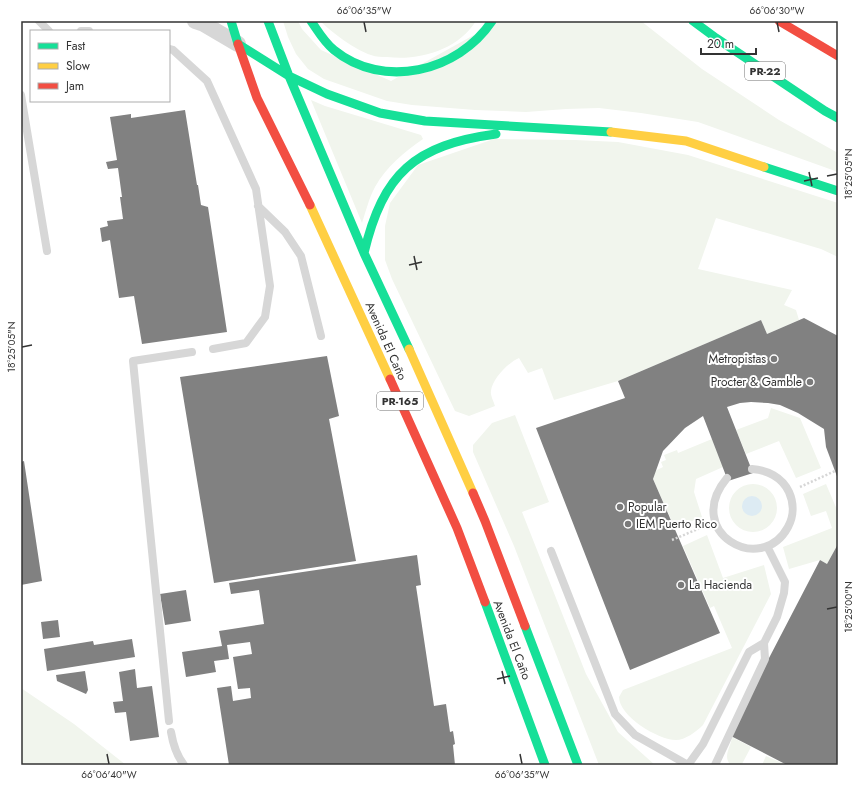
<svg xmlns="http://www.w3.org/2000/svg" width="859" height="786" font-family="Jost,sans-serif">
	<rect width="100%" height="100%" fill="#fff"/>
	<path fill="#f1f5ed" d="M 283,21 L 298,21 L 302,29 L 321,50 L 391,81 L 499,21 L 641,21 L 702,69 L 779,120 L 838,153 L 838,172 L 698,122 L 641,113 L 599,108 L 566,109 L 526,112 L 475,110 L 412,105 L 387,101 L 324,79 L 308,69 L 296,54 L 288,37 Z
		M 320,21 L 476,21 C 458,50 419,61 387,57 C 382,57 376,57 371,55 C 355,50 333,33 320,21 Z
		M 311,100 L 325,106 L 421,135 L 423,139 C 404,152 386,167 375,187 C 369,198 366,211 362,223 Z
		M 494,139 L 575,140 L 618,142 L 688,155 L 838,203 L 838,257 L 821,249 L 716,218 L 698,269 L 792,290 L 784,305 L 796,310 L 799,320 L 767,334 L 761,320 L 618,381 L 554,400 L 542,368 L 528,373 L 519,358 C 509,362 492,379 491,391 C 490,395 494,402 495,406 L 469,416 L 455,411 L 392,279 L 385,260 L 385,226 L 390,203 L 418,165 Z
		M 771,408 L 800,418 L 821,468 L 796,478 L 779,441 L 746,454 L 736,430 L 768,418 Z
		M 515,415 L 549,502 L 522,512 L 586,674 L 618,732 L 655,765 L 599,765 L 514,546 L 473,452 L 473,445 L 492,423 Z
		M 712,439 L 723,467 L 696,479 L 694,492 L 702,517 L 675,528 L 653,479 L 655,471 L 663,467 L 661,462 L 666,460 L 664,455 L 677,450 L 678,453 Z
		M 826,484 L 838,512 L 838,544 L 827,564 L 820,560 L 789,569 L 783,547 L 832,528 L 826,511 L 811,516 L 803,494 Z
		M729 508a24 24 0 1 1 48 0a24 24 0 1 1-48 0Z
		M 707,535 L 723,578 L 764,565 L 771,594 L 703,725 C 696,732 685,740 676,740 C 658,740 619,716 619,697 L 623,690 L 732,648 L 714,606 L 710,608 L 683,546 Z
		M 21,688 L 74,724 L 126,765 L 21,765 Z
		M 732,737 L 751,747 L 742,764 L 731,765 C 722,757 731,747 732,737 Z
		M 766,756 L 787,765 L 762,765 Z"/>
	<path fill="#ddebf3" d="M742 506a10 10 0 1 1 20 0a10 10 0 1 1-20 0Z"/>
	<path fill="#818181" d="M 185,110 L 197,185 L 198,185 L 201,205 L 208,207 L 227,332 L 142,344 L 134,296 L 119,298 L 110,240 L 102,242 L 100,228 L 108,226 L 107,221 L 123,219 L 120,197 L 122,197 L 118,168 L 108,169 L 106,162 L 117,160 L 110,117 L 131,114 L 131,118 Z
		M 804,318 L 838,336 L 838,479 L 826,447 L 824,429 L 798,413 L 780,405 L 768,403 L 751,402 L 740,403 L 727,407 L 753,473 L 728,481 L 703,416 L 685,428 L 663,451 L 653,479 L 720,633 L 630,670 L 536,428 L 625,398 L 618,381 L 761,320 L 767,334 Z
		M 327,356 L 339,416 L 329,419 L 356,561 L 214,583 L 180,377 Z
		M 24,461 L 42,581 L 21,585 L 21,462 Z
		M 838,544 L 838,760 L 836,765 L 787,765 L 729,735 L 820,560 L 827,564 Z
		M 417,555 L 421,585 L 416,586 L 434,706 L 446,704 L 450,732 L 453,731 L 455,744 L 453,745 L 455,765 L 229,765 L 217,688 L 231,686 L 233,701 L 251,698 L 250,688 L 238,689 L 233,657 L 252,654 L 250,642 L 227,645 L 229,659 L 214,661 L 216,672 L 186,677 L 182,652 L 222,646 L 219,631 L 264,624 L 259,590 L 231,594 L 229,583 Z
		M 186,590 L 191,621 L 165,625 L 160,594 Z
		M 58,620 L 60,637 L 43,639 L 41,622 Z
		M 132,639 L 135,657 L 47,671 L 44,649 L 93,641 L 94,645 Z
		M 135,669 L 137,688 L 152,686 L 159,737 L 130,741 L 126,712 L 115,713 L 113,702 L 123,701 L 119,672 Z
		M 85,671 L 88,690 L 86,694 L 57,681 L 56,675 Z"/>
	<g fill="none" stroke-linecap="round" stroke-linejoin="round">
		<path stroke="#d6d6d6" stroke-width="2.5" stroke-dasharray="2 2" stroke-linecap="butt" d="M 800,487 L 835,471
			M 672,540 L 705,526"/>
		<path stroke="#d7d7d7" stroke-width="8" d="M 39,21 L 49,31
			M 81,31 L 89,31
			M 169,49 L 173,50 L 207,81 L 256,189 L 270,286 L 265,317 L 246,343 L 213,349
			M 21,95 L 47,251
			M 258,206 L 285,232 L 301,256 L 321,336
			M 727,478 C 682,532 761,577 788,527 C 794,516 794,503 789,492 C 782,477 767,470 752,469
			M 551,551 L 615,714 L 635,735 L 688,765
			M 169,721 L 133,361 L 192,352
			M 171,732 C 173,744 177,756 184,765
			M 688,765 L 703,744 L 749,652 L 764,643
			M 715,765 L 765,659 L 764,643 L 777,617 L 784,593 L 785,582 L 767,546"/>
		<path stroke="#d7d7d7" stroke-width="16" d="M 195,21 L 204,24 L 238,44"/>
		<path stroke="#16e098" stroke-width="9" d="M 231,21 L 238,44 L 289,76 L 327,94 L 380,113 L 425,121 L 611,132
			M 268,21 L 289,76
			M 311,21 C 318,31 324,42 334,50 C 383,90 458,72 492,21
			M 693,21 L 716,38 L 825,111 L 838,118
			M 289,76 L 364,253 L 409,349
			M 764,167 L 838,191
			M 364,253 C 383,173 415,145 496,134
			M 485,602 L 545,765
			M 525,626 L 578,765"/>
		<path stroke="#ffcf43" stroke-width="9" d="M 611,132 L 686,141 L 764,167
			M 310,205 L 390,379
			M 409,349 L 473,493"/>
		<path stroke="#f24e42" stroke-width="9" d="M 779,21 L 838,56
			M 238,44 L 257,98 L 310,205
			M 390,379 L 457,528 L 485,602
			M 473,493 L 485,521 L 525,626"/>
	</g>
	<path fill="none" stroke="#333" stroke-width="1.5" d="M 364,22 L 366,32M 777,22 L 779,32M 809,172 L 812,186M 827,176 L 837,174M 804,181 L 818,178M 414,256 L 417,270M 409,265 L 422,262M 22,347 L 32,345M 827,609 L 837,607M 502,671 L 505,684M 497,679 L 510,676M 107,754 L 109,764M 520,754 L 522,764"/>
	<g fill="#7a7a7a" stroke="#fff" stroke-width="1.5">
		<circle cx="774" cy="359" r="4"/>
		<circle cx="810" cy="382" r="4"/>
		<circle cx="620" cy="507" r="4"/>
		<circle cx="628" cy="524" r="4"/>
		<circle cx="681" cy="585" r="4"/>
	</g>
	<g text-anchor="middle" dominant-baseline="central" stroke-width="4" stroke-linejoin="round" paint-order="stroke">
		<g fill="#fff" stroke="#707070" stroke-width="1">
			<rect x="745" y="62" width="40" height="18" rx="3"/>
			<rect x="377" y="392" width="46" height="18" rx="3"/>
		</g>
		<g font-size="11" font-weight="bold" fill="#333">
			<text x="765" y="71">PR-22</text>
			<text x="400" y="401">PR-165</text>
		</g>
		<g font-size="12" fill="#333" stroke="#fff">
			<text transform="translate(386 341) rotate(66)">Avenida El Caño</text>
			<text transform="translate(512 640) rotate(69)">Avenida El Caño</text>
		</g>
		<g font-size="12" fill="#333" stroke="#fff" text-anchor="start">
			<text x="766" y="359" text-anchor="end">Metropistas</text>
			<text x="802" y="382" text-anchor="end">Procter &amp; Gamble</text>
			<text x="628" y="507">Popular</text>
			<text x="636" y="524">IEM Puerto Rico</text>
			<text x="689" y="585">La Hacienda</text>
		</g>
	</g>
	<rect width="859" height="786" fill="none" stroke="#ffffff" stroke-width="44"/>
	<rect x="30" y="30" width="140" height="72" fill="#ffffff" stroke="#adadad"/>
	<rect x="38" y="43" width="20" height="6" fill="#16e098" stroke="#adadad"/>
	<text x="66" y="50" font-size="12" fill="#333333">Fast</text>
	<rect x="38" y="63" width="20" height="6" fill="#ffcf43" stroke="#adadad"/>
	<text x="66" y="70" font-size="12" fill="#333333">Slow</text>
	<rect x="38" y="83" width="20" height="6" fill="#f24e42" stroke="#adadad"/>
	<text x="66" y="90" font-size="12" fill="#333333">Jam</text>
	<path d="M701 48v6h55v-6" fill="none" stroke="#333333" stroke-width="2"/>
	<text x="707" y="48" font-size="12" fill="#333333" stroke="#ffffff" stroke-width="3" paint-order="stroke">20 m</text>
	<rect x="22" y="22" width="815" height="742" fill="none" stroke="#333" stroke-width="1.5"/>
	<g font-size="10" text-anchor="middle" fill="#333">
		<text x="364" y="14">66°06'35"W</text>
		<text x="777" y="14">66°06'30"W</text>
		<text transform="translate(848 174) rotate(-90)" y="4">18°25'05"N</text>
		<text transform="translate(11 347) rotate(-90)" y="4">18°25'05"N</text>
		<text transform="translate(848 607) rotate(-90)" y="4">18°25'00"N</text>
		<text x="109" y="778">66°06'40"W</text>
		<text x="522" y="778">66°06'35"W</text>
	</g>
</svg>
